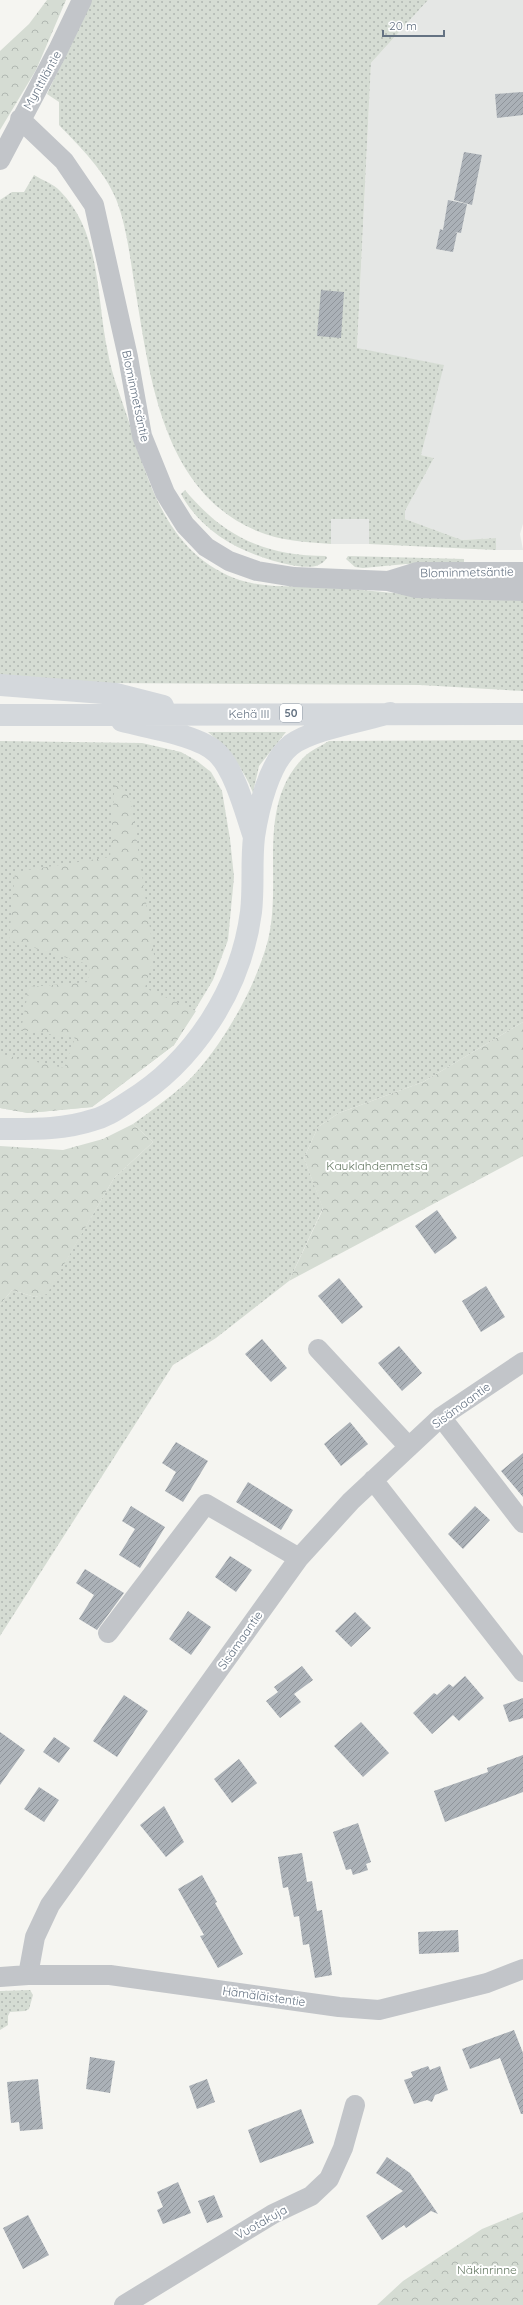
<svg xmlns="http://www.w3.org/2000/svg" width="523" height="2305" font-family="Quicksand,sans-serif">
	<defs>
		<pattern id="grass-dots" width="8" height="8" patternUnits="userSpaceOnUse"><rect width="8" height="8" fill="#d5dcd3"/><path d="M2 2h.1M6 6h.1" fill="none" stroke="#b0b7b1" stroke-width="1.8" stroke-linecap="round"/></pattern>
		<pattern id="forest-crowns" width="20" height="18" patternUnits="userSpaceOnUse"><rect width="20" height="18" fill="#d5dcd3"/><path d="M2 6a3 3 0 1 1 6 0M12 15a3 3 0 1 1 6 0" fill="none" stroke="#b0b7b1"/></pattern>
		<pattern id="building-hatch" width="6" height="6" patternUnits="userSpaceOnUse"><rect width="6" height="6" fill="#abb1b7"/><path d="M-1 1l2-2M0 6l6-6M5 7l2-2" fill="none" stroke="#8f949a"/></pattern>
	</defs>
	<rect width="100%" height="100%" fill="#f5f5f1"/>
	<path fill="#e5e7e5" d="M 428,0 L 523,0 L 523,524 L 520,534 L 523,550 L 496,550 L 496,538 L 462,540 L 405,519 L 405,511 L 434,458 L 421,455 L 443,365 L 357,349 L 371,63 Z
		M 331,519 L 370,519 L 369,544 L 331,544 Z"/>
	<path fill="url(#grass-dots)" d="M 91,0 L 428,0 L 371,63 L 357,348 L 444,365 L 421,455 L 434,458 L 405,511 L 405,519 L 462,540 L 496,538 L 496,550 L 369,544 L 369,519 L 331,519 L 331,544 C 306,542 280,541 257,531 C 162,491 150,377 135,288 C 130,258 127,227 116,199 C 104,170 80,147 59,125 L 59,102 L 47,94 Z
		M 34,175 C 42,180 54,184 60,191 C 102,233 96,299 108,353 C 112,376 122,400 129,422 C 149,484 167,551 234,578 C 266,590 295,585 328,587 C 368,590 407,595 447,597 C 472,598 498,598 523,598 L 523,691 L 420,685 L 107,683 L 0,676 L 0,200 L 12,192 L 24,192 Z
		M 185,490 C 224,537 265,556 326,556 L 327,558 C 319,570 304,567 291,565 C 247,556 203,535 181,494 Z
		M 348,556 L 464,559 L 464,565 L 406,564 L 363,568 L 355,567 L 346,559 Z
		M 208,732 L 286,732 L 259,766 L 253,793 C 244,769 228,749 208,732 Z
		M 523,740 L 523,1022 L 423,1082 L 339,1113 L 318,1127 L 304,1158 L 323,1208 L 289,1281 L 216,1338 L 173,1365 L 0,1636 L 0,1305 L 12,1290 L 35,1297 L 47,1293 L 114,1178 L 153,1142 L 133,1124 C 151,1111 169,1098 186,1083 C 221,1049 256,987 268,940 C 283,879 255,806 304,757 C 311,750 321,746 329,741 Z
		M 0,741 L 142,743 L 181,752 L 197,761 L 211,772 L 222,791 L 230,839 L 234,877 L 228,940 L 213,980 L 174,1045 L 92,1107 L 28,1113 L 0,1108 Z
		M 30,1990 L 33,1995 L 29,2009 L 25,2011 L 10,2012 L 8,2016 L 8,2025 L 0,2030 L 0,1991 Z"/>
	<path fill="url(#forest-crowns)" d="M 47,0 L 66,0 L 36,70 L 0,130 L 0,51 L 29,24 Z
		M 115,779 L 130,796 L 154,955 L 145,988 L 196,1011 L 174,1045 L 92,1107 L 28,1113 L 0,1108 L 0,1054 L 64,1068 L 75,1038 L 21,1030 L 29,987 L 88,982 L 90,965 L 9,940 L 15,872 L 110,857 Z
		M 523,1022 L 523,1156 L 289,1281 L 323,1209 L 304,1158 L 318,1127 L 339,1113 L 423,1082 Z
		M 133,1124 L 153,1142 L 114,1178 L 47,1294 L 35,1297 L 12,1290 L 0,1305 L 0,1146 L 63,1150 L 103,1139 Z
		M 523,2212 L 523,2305 L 377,2305 L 403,2281 L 482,2229 Z"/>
	<path fill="url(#building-hatch)" d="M 523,92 L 523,115 L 497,118 L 495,94 Z
		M 464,152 L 482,155 L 472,205 L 454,200 Z
		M 448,200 L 467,204 L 461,233 L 455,232 L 457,233 L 453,252 L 436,249 L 440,229 L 443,230 Z
		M 321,290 L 344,292 L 341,338 L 317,336 Z
		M 437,1210 L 457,1238 L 435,1254 L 415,1226 Z
		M 339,1278 L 363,1307 L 342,1324 L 318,1296 Z
		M 486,1286 L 505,1317 L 481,1332 L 462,1301 Z
		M 262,1339 L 287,1368 L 271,1382 L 245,1354 Z
		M 399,1346 L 422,1373 L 402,1391 L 378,1363 Z
		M 350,1422 L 368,1444 L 341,1466 L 324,1444 Z
		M 176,1442 L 208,1461 L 183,1502 L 165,1491 L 176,1472 L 162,1463 Z
		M 523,1453 L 523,1497 L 501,1471 Z
		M 248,1482 L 293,1510 L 281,1530 L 236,1502 Z
		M 131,1506 L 165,1527 L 140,1568 L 119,1555 L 135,1529 L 122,1521 Z
		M 475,1506 L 490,1520 L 463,1549 L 448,1534 Z
		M 230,1556 L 252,1570 L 236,1592 L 215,1577 Z
		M 85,1569 L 124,1593 L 97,1630 L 79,1619 L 94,1595 L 76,1583 Z
		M 188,1611 L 211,1627 L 191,1655 L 169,1639 Z
		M 355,1612 L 371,1628 L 351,1647 L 335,1631 Z
		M 302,1666 L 313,1680 L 294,1694 L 301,1702 L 280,1718 L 266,1701 L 278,1692 L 274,1687 Z
		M 465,1676 L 484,1698 L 459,1721 L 453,1715 L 432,1734 L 413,1713 L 434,1693 L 437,1695 L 449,1684 L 453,1687 Z
		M 124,1695 L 148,1711 L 117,1757 L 93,1741 Z
		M 523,1698 L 523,1718 L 509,1722 L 503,1705 Z
		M 361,1722 L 389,1753 L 363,1777 L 334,1746 Z
		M 0,1732 L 25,1750 L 0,1785 Z
		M 54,1737 L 70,1748 L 59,1763 L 43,1752 Z
		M 523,1755 L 523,1792 L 445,1822 L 434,1791 L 488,1772 L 487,1768 Z
		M 239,1759 L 257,1783 L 232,1803 L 214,1779 Z
		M 39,1787 L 59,1800 L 44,1822 L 24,1809 Z
		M 164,1806 L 184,1842 L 166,1857 L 140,1825 Z
		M 358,1823 L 371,1862 L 366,1864 L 368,1870 L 353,1875 L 351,1869 L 346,1870 L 333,1832 Z
		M 302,1853 L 307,1882 L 312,1881 L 317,1911 L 322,1910 L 332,1975 L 315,1978 L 309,1944 L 303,1945 L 299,1916 L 294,1917 L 288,1887 L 283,1888 L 278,1857 Z
		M 202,1875 L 217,1902 L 215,1903 L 243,1954 L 218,1968 L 200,1936 L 204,1935 L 178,1889 Z
		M 458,1930 L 459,1952 L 419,1954 L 418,1932 Z
		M 514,2030 L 523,2053 L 523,2114 L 521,2114 L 500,2058 L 470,2069 L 462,2049 Z
		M 90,2057 L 115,2061 L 110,2093 L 86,2089 Z
		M 428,2066 L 430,2070 L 440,2066 L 448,2090 L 435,2095 L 432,2102 L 427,2100 L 414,2104 L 404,2080 L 413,2077 L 411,2072 Z
		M 38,2079 L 43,2129 L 20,2131 L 19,2122 L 11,2123 L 7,2082 Z
		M 207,2079 L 215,2102 L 197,2109 L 189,2086 Z
		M 301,2109 L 314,2143 L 260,2163 L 248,2130 Z
		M 387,2157 L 410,2173 L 438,2214 L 431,2211 L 406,2228 L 404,2225 L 382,2240 L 366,2216 L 403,2191 L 376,2173 Z
		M 178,2182 L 191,2213 L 163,2224 L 157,2210 L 163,2207 L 157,2192 Z
		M 214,2195 L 223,2217 L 207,2223 L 198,2201 Z
		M 28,2215 L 49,2255 L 23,2269 L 3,2228 Z"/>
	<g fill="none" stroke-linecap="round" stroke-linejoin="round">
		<path stroke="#c2c5c9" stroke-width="20" d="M 20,119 L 64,161 L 94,205 L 128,357 L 142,436 L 165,493 L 185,525 L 206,547 L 229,561 L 257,571 L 294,577 L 388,581 L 416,588 L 523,591
			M 0,160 L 58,50 L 82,0
			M 388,581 L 417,572 L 523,572
			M 318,1349 L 409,1447
			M 441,1417 L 523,1523
			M 373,1480 L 523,1672
			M 108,1633 L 206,1504 L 299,1558
			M 28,1975 L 35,1937 L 50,1905 L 299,1558 L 351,1501 L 441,1417 L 523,1362
			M 0,1977 L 28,1975 L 110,1975 L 339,2007 L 379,2010 L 487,1983 L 523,1969
			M 124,2305 L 273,2214 L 311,2196 L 329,2179 L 343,2148 L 355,2105"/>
		<path stroke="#d4d8dc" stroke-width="22" d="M 0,685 L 116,694 L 163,706
			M 0,715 L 523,714
			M 122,721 C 148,728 199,735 217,753 C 235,770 246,814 254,837
			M 0,1129 C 32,1129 63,1130 93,1120 C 106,1117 117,1109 128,1102 C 194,1062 241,989 251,912 C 254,887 251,862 254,837 C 258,810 269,762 291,745 C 313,729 363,721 390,713"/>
	</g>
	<g text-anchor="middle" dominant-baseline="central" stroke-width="4" stroke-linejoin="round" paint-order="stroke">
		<rect fill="#fff" stroke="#929ca8" stroke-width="1" x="280" y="704" width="22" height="18" rx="3"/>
		<g font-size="11" font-weight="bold" fill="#647282">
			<text x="291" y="713">50</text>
		</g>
		<g font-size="12" fill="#647282" stroke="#fff">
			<text transform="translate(42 80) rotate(-61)">Mynttiläntie</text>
			<text transform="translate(136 396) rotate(78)">Blominmetsäntie</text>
			<text transform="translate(467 572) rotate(-1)">Blominmetsäntie</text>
			<text x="249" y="713">Kehä III</text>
			<text transform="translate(461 1405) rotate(-36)">Sisämaantie</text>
			<text transform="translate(240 1640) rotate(-55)">Sisämaantie</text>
			<text transform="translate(264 1996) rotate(8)">Hämäläistentie</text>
			<text transform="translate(261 2222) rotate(-29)">Vuotakuja</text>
		</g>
		<g font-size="12" fill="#657963" stroke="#fff">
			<text x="377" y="1165">Kauklahdenmetsä</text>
			<text x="487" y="2269">Näkinrinne</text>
		</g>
	</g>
	<path d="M383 30v6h61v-6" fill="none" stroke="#647282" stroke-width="2"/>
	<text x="389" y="30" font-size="12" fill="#647282" stroke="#ffffff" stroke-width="3" paint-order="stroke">20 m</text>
</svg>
